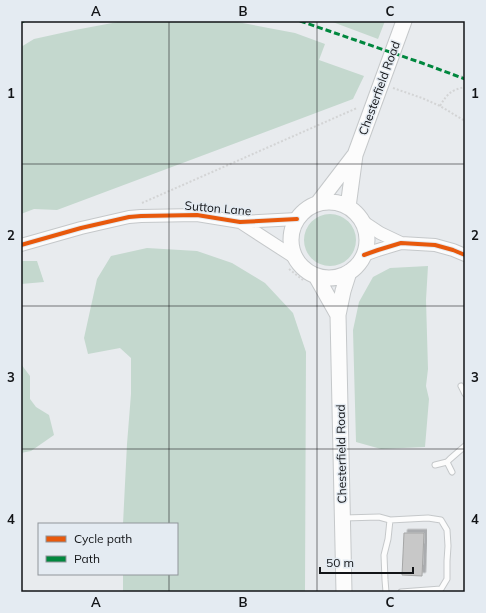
<svg xmlns="http://www.w3.org/2000/svg" width="486" height="613" font-family="Mulish,sans-serif">
	<defs>
		<filter id="shadow"><feDropShadow dx="3.5" dy="-3.5" stdDeviation="0" flood-color="#0004"/></filter>
	</defs>
	<rect width="100%" height="100%" fill="#e8ebee"/>
	<path fill="#c4d8ce" d="M 123,21 L 232,21 L 295,33 L 325,44 L 319,60 L 364,76 L 353,99 L 57,210 L 34,209 L 21,214 L 21,47 L 34,39 L 75,30 Z
		M 330,21 L 385,21 L 378,39 Z
		M304 240a26 26 0 1 1 52 0a26 26 0 1 1-52 0Z
		M 147,248 L 197,251 L 232,263 L 265,283 L 293,313 L 306,352 L 305,592 L 123,592 L 123,574 L 177,574 L 177,524 L 123,524 L 127,444 L 131,394 L 131,358 L 120,348 L 88,354 L 84,338 L 97,279 L 111,256 Z
		M 21,261 L 37,261 L 44,282 L 21,284 Z
		M 428,266 L 426,300 L 428,369 L 426,386 L 429,399 L 425,447 L 381,449 L 356,442 L 353,330 L 359,302 L 373,277 L 390,268 Z
		M 21,364 L 30,376 L 30,399 L 36,407 L 49,415 L 54,435 L 31,451 L 21,453 Z"/>
	<path fill="#c8c8c8" stroke="#a5a6a6" filter="url(#shadow)" d="M 404,533 L 424,533 L 422,576 L 402,575 Z"/>
	<g fill="none" stroke-linecap="round" stroke-linejoin="round">
		<g stroke="#c5c8ca" stroke-width="7">
			<path id="service" d="M 461,386 L 465,394
				M 435,465 L 447,462
				M 452,472 L 447,462 L 450,459 L 465,446
				M 344,518 L 379,517 L 390,520 L 428,518 L 441,520 L 447,530 L 448,546 L 447,561 L 447,579 L 441,589 L 401,592
				M 386,592 L 385,580 L 384,555 L 388,539 L 390,520"/>
		</g>
		<g stroke="#c5c8ca" stroke-width="14">
			<path id="tertiary" d="M 362,221 L 380,233 L 401,243
				M 240,222 L 294,257
				M 21,245 L 81,228 L 129,217 L 141,216 L 197,215 L 240,222 L 297,219
				M 364,255 L 378,250 L 401,243 L 435,245 L 453,250 L 465,255"/>
		</g>
		<g stroke="#c5c8ca" stroke-width="17">
			<path id="primary" d="M291 240a38 38 0 1 1 76 0a38 38 0 1 1-76 0Z
				M 318,203 L 354,156
				M 348,207 L 355,155 L 404,21
				M 316,276 L 338,315
				M 344,592 L 338,315 L 343,291 L 349,272"/>
		</g>
		<path stroke="#d3d4d5" stroke-width="2" stroke-dasharray="2 2" stroke-linecap="butt" d="M 461,77 L 465,74
			M 393,88 L 422,98 L 440,106 L 465,121
			M 440,106 C 447,94 451,90 465,87
			M 142,203 L 357,108
			M 289,269 L 303,280
			M 21,590 L 28,592"/>
		<use href="#service" stroke="#fcfcfc" stroke-width="5"/>
		<use href="#tertiary" stroke="#fcfcfc" stroke-width="12"/>
		<use href="#primary" stroke="#fcfcfc" stroke-width="15"/>
		<path stroke="#00873e" stroke-width="3" stroke-dasharray="6 3" stroke-linecap="butt" d="M 300,21 L 422,63 L 465,79
			M 21,22 L 24,21"/>
		<g stroke="#e4ebf2" stroke-width="6">
			<path id="cycleway" d="M 21,245 L 81,228 L 129,217 L 141,216 L 197,215 L 240,222 L 297,219
				M 364,255 L 378,250 L 401,243 L 435,245 L 453,250 L 465,255"/>
		</g>
		<use href="#cycleway" stroke="#e8590c" stroke-width="4"/>
	</g>
	<path fill="none" stroke="#121417" stroke-width="1" stroke-opacity="0.55" d="M 169,21 L 169,524M 317,21 L 317,592M 21,164 L 465,164M 21,306 L 465,306M 21,449 L 465,449M 169,574 L 169,592"/>
	<g text-anchor="middle" dominant-baseline="central" stroke-width="3" stroke-linejoin="round" paint-order="stroke">
		<g font-size="12" fill="#121417" stroke="#e4ebf2">
			<text transform="translate(379 88) rotate(-70)">Chesterfield Road</text>
			<text transform="translate(218 208) rotate(5)">Sutton Lane</text>
			<text transform="translate(341 454) rotate(-91)">Chesterfield Road</text>
		</g>
	</g>
	<rect width="486" height="613" fill="none" stroke="#e4ebf2" stroke-width="44"/>
	<rect x="38" y="523" width="140" height="52" fill="#e4ebf2" stroke="#90959a"/>
	<rect x="46" y="536" width="20" height="6" fill="#e8590c" stroke="#90959a"/>
	<text x="74" y="543" font-size="12" fill="#121417">Cycle path</text>
	<rect x="46" y="556" width="20" height="6" fill="#00873e" stroke="#90959a"/>
	<text x="74" y="563" font-size="12" fill="#121417">Path</text>
	<path d="M320 567v6h93v-6" fill="none" stroke="#121417" stroke-width="2"/>
	<text x="326" y="567" font-size="12" fill="#121417" stroke="#e4ebf2" stroke-width="3" paint-order="stroke">50 m</text>
	<rect x="22" y="22" width="442" height="569" fill="none" stroke="#121417" stroke-width="1.5"/>
	<g font-size="13" text-anchor="middle" font-weight="bold" fill="#121417">
		<text x="96" y="16">A</text>
		<text x="243" y="16">B</text>
		<text x="390" y="16">C</text>
		<text x="11" y="98">1</text>
		<text x="475" y="98">1</text>
		<text x="11" y="240">2</text>
		<text x="475" y="240">2</text>
		<text x="11" y="382">3</text>
		<text x="475" y="382">3</text>
		<text x="11" y="524">4</text>
		<text x="475" y="524">4</text>
		<text x="96" y="607">A</text>
		<text x="243" y="607">B</text>
		<text x="390" y="607">C</text>
	</g>
</svg>
